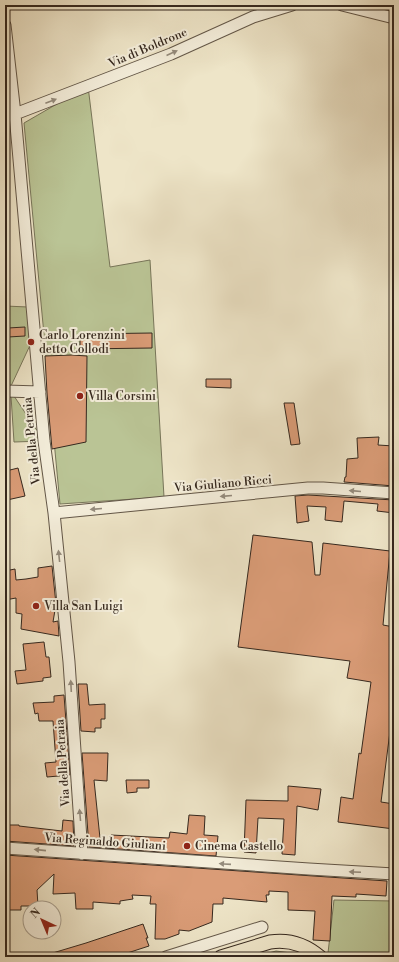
<svg xmlns="http://www.w3.org/2000/svg" width="399" height="962" font-family="'Libre Bodoni',serif">
	<rect width="100%" height="100%" fill="#eee5c8"/>
	<filter id="stains"><feTurbulence type="fractalNoise" baseFrequency=".005" numOctaves="4"/><feColorMatrix values="0 0 0 0 .2 0 0 0 0 .09 0 0 0 0 .02 0 0 0 .5 -.17"/></filter>
	<radialGradient id="worn" r=".72"><stop offset=".6" stop-color="#630" stop-opacity="0"/><stop offset="1" stop-color="#630" stop-opacity=".3"/></radialGradient>
	<path fill="#bac495" stroke="#78765a" d="M 88,86 L 110,267 L 150,260 L 164,497 L 60,504 L 24,123 Z
		M 5,306 L 28,307 L 32,341 L 11,386 L 5,385 Z
		M 11,396 L 14,396 L 44,441 L 14,442 Z
		M 334,900 L 394,901 L 394,957 L 333,957 L 328,953 Z
		M 276,951 L 291,953 L 300,957 L 254,957 Z"/>
	<path fill="#da9c77" stroke="#35281e" d="M 25,327 L 25,336 L 8,337 L 8,328 Z
		M 152,333 L 152,348 L 80,349 L 80,334 Z
		M 72,355 L 87,356 L 86,442 L 52,449 L 47,393 L 45,356 Z
		M 206,379 L 231,379 L 231,388 L 206,387 Z
		M 284,403 L 294,403 L 300,444 L 291,445 Z
		M 379,437 L 378,445 L 394,446 L 394,486 L 344,482 L 345,477 L 346,477 L 347,459 L 358,458 L 357,438 Z
		M 18,468 L 25,496 L 7,500 L 5,492 L 5,477 L 7,477 L 6,471 Z
		M 308,495 L 394,500 L 394,513 L 377,511 L 378,504 L 344,501 L 342,522 L 325,520 L 326,507 L 307,506 L 309,521 L 297,523 L 295,496 Z
		M 253,535 L 312,542 L 315,575 L 320,575 L 323,543 L 390,551 L 383,625 L 394,627 L 394,700 L 381,802 L 394,804 L 394,829 L 338,822 L 341,797 L 353,799 L 359,753 L 361,754 L 371,682 L 347,678 L 350,661 L 238,647 Z
		M 52,566 L 56,604 L 53,622 L 58,621 L 59,636 L 21,629 L 22,614 L 16,613 L 16,598 L 5,600 L 5,571 L 15,569 L 16,580 L 26,579 L 38,577 L 38,568 Z
		M 44,642 L 46,657 L 49,657 L 51,677 L 43,678 L 43,681 L 17,684 L 15,671 L 26,670 L 23,644 Z
		M 78,684 L 87,684 L 89,705 L 105,704 L 105,719 L 101,719 L 101,728 L 95,728 L 95,732 L 81,731 Z
		M 64,695 L 70,775 L 47,777 L 45,763 L 56,762 L 53,721 L 39,721 L 38,713 L 35,714 L 33,703 L 54,702 L 54,696 Z
		M 82,753 L 108,753 L 107,781 L 94,780 L 101,848 L 89,847 Z
		M 126,780 L 149,780 L 149,788 L 137,788 L 137,792 L 127,793 Z
		M 288,786 L 321,789 L 318,810 L 297,806 L 295,855 L 282,854 L 284,819 L 258,818 L 256,853 L 244,852 L 246,800 L 288,801 Z
		M 189,815 L 205,816 L 204,835 L 218,836 L 216,856 L 105,848 L 112,848 L 111,835 L 169,838 L 170,832 L 187,834 Z
		M 63,820 L 73,821 L 74,846 L 5,841 L 5,825 L 19,825 L 19,826 L 62,831 Z
		M 5,855 L 387,881 L 386,896 L 356,894 L 356,897 L 332,896 L 330,941 L 313,940 L 315,911 L 288,910 L 288,892 L 269,891 L 269,895 L 266,895 L 267,902 L 223,898 L 223,904 L 213,904 L 212,922 L 189,931 L 179,930 L 179,934 L 165,939 L 155,939 L 156,904 L 150,904 L 151,896 L 132,895 L 133,899 L 120,901 L 120,904 L 93,902 L 93,909 L 76,909 L 75,893 L 53,894 L 54,874 L 37,890 L 38,906 L 21,906 L 21,910 L 7,910 L 7,891 L 5,891 Z
		M 143,924 L 148,938 L 146,938 L 149,946 L 115,957 L 47,957 L 46,955 L 86,943 Z"/>
	<g fill="none" stroke-linecap="round" stroke-linejoin="round">
		<g stroke="#635748" stroke-width="13">
			<path id="minor" d="M 342,5 L 394,18
				M 5,25 L 15,114 L 44,441 L 54,513 L 69,662 L 82,854
				M 15,114 L 171,54 L 253,17 L 292,5
				M 5,391 L 40,392
				M 54,513 L 308,488 L 323,488 L 394,493
				M 5,848 L 309,869 L 394,874
				M 166,957 L 262,927"/>
		</g>
		<g stroke="#35281e" stroke-width="15">
			<path id="major" d="M 221,957 L 270,942 C 289,939 306,945 320,957"/>
		</g>
		<use href="#minor" stroke="#f4eedb" stroke-width="11"/>
		<use href="#major" stroke="#eee5c8" stroke-width="13"/>
	</g>
	<defs><path id="oneway-solid" d="M-6-.8H1V-3.2L6.5 0L1 3.2V.8H-6Z"/></defs>
	<g fill="#948b7c">
		<use href="#oneway-solid" transform="translate(172 53) rotate(-24)"/>
		<use href="#oneway-solid" transform="translate(51 101) rotate(-21)"/>
		<use href="#oneway-solid" transform="translate(355 491) rotate(-175)"/>
		<use href="#oneway-solid" transform="translate(226 496) rotate(175)"/>
		<use href="#oneway-solid" transform="translate(96 509) rotate(175)"/>
		<use href="#oneway-solid" transform="translate(59 556) rotate(-96)"/>
		<use href="#oneway-solid" transform="translate(71 686) rotate(-93)"/>
		<use href="#oneway-solid" transform="translate(80 815) rotate(-95)"/>
		<use href="#oneway-solid" transform="translate(40 850) rotate(-174)"/>
		<use href="#oneway-solid" transform="translate(225 864) rotate(-176)"/>
		<use href="#oneway-solid" transform="translate(355 872) rotate(-177)"/>
	</g>
	<g fill="#8f2418" stroke="#f4eedb" stroke-width="1.5">
		<circle cx="31" cy="342" r="4"/>
		<circle cx="80" cy="396" r="4"/>
		<circle cx="36" cy="606" r="4"/>
		<circle cx="187" cy="846" r="4"/>
	</g>
	<g text-anchor="middle" dominant-baseline="central" stroke-width="4" stroke-linejoin="round" paint-order="stroke">
		<g font-size="12" fill="#35281e" stroke="#f4eedb">
			<text transform="translate(148 48) rotate(-23)">Via di Boldrone</text>
			<text transform="translate(32 441) rotate(-96)">Via della Petraia</text>
			<text transform="translate(223 484) rotate(-5)">Via Giuliano Ricci</text>
			<text transform="translate(63 763) rotate(-94)">Via della Petraia</text>
			<text transform="translate(105 842) rotate(4)">Via Reginaldo Giuliani</text>
		</g>
		<g font-size="12" fill="#35281e" stroke="#f4eedb" text-anchor="start">
			<text x="39" y="335">Carlo Lorenzini<tspan x="39" dy="14">detto Collodi</tspan></text>
			<text x="88" y="396">Villa Corsini</text>
			<text x="44" y="606">Villa San Luigi</text>
			<text x="195" y="846">Cinema Castello</text>
		</g>
	</g>
	<rect width="399" height="962" fill="none" stroke="#eee5c8" stroke-width="20"/>
	<rect x="6" y="6" width="387" height="950" fill="none" stroke="#35281e" stroke-width="2"/>
	<rect x="10" y="10" width="379" height="942" fill="none" stroke="#35281e"/>
	<g transform="translate(42 920) rotate(316)"><circle r="19" fill="#f4eedb" stroke="#a89f8f"/>
	<path d="M0-3L7 15L0 10L-7 15Z" fill="#8f2418"/>
	<text y="-6" font-size="11" font-weight="bold" text-anchor="middle" fill="#35281e">N</text>
	</g>
	<rect width="100%" height="100%" filter="url(#stains)"/>
	<rect width="100%" height="100%" fill="url(#worn)"/>
</svg>
